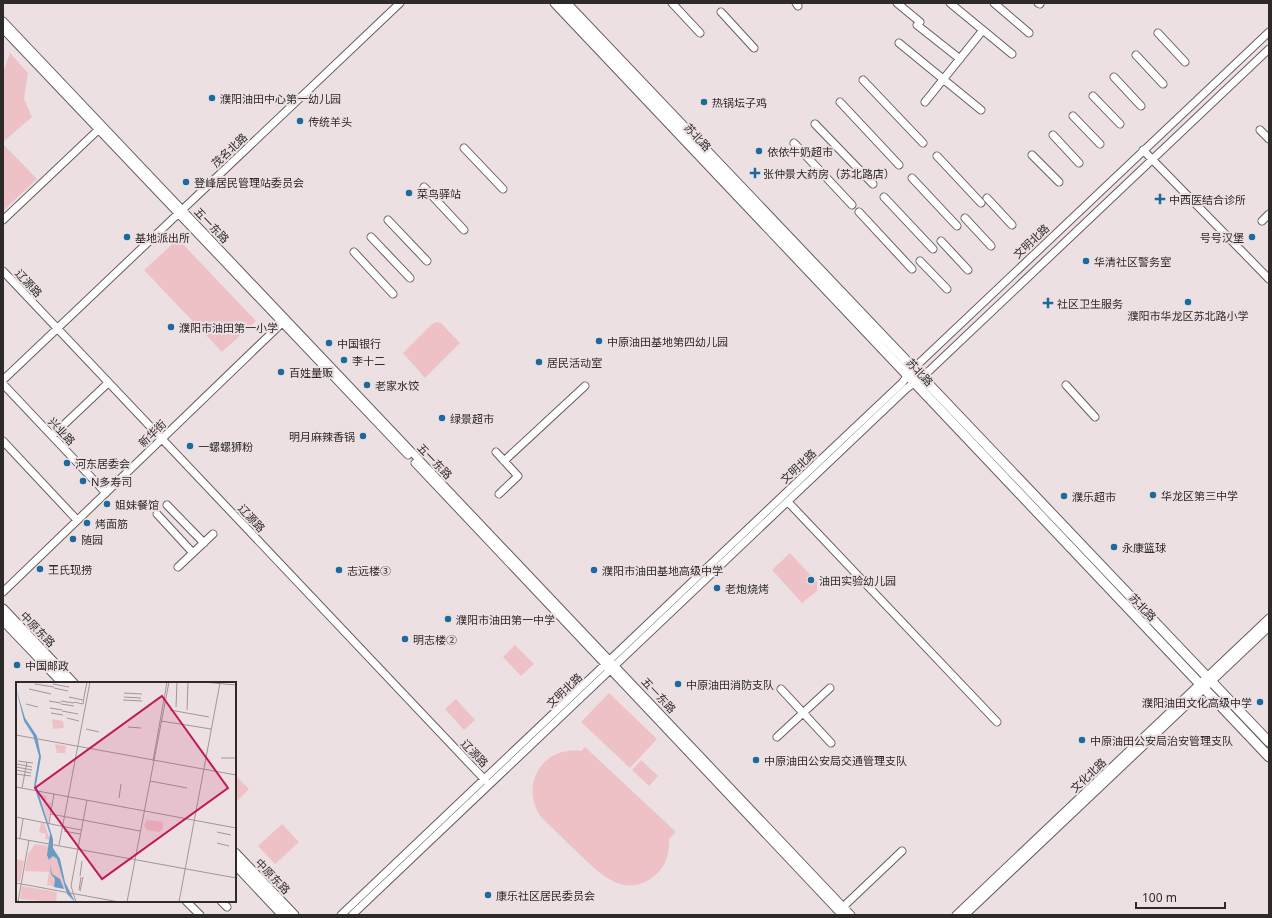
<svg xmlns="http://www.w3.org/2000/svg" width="1272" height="918" font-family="'Noto Sans','Noto Sans SC',sans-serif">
	<rect width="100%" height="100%" fill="#ece0e2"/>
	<path fill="#eec1c7" d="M 10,53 L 28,73 L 24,99 L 32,117 L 3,142 L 3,73 Z
		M 3,144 L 37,179 L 3,211 Z
		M 178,239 L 256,321 L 222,352 L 144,270 Z
		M 437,322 L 441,323 L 460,343 L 425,378 L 403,353 L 432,324 Z
		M 790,553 L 817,582 L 817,591 L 802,603 L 772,570 Z
		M 515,645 L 534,664 L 521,676 L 503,657 Z
		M 609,693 L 657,739 L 630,768 L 581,722 Z
		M 456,699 L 475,720 L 464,730 L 445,709 Z
		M 585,747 L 676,832 L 669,839 C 670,854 665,868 653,877 C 622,900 598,871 577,852 C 565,840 553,829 541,817 C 519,785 542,746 581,751 Z
		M 641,760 L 658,776 L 649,786 L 632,770 Z
		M 235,775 L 249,789 L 235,803 Z
		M 282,824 L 299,842 L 275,864 L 258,846 Z"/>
	<path fill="#ece0e2" d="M 3,4 L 17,19 L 7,49 L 3,45 Z"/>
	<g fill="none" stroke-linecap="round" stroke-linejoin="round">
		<g stroke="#665c5d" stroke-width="9">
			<path id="minor" d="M 672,3 L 700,33
				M 796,3 L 798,6
				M 897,3 L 920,22
				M 950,3 L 1012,54
				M 994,3 L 1029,33
				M 1038,3 L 1040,4
				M 721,12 L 754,48
				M 3,21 L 851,915
				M 917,25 L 960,59
				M 3,29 L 408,455
				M 1158,33 L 1185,62
				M 899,43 L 981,110
				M 1136,55 L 1163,84
				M 1114,77 L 1141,106
				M 863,80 L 923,143
				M 1093,96 L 1120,124
				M 840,102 L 899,165
				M 925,102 L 983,30
				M 1073,116 L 1100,144
				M 815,124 L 873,184
				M 1260,130 L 1269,139
				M 1053,135 L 1079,163
				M 794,143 L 852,205
				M 464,148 L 503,189
				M 1143,150 L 1269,279
				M 1032,155 L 1059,182
				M 937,156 L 981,203
				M 912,178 L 957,226
				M 424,187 L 464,230
				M 884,197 L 933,249
				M 987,198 L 1012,225
				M 859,212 L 912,269
				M 965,218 L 991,246
				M 3,220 L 98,130
				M 388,220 L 427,261
				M 1262,221 L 1269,214
				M 371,237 L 410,278
				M 941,241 L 968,270
				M 354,252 L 393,294
				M 920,261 L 947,289
				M 3,271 L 485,780
				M 3,380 L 400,3
				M 3,384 L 106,493
				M 1066,385 L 1095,417
				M 52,436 L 108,383
				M 3,441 L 77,520
				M 496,452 L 518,476 L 499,494
				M 504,461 L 585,386
				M 415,463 L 842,915
				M 788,502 L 997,722
				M 167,505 L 204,543
				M 157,514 L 193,553
				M 178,567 L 213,534
				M 3,592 L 282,323
				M 781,689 L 831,743
				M 777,737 L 830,688
				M 186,901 L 200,915
				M 221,901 L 227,907
				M 843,907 L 902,851
				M 341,915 L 831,450 L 902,383 L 913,369 L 1269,32
				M 352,915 L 906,389 L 930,370 L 1269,49
				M 956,915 L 1269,618
				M 965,915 L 1269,627"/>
		</g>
		<g stroke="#665c5d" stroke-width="11">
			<path id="major" d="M 555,3 L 1269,757
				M 566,3 L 1269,742
				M 3,609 L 73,683
				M 3,620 L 63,683
				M 235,853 L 294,915
				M 235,864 L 283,915"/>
		</g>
		<use href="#minor" stroke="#fff" stroke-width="7"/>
		<use href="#major" stroke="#fff" stroke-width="9"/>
	</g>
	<g fill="#1c699b" stroke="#ece0e2" stroke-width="1.5">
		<circle cx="212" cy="98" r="4"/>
		<circle cx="704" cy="102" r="4"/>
		<circle cx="300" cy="121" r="4"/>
		<circle cx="759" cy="151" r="4"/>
		<path d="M753 167h4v4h4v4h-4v4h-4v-4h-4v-4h4z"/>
		<circle cx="186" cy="182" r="4"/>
		<circle cx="409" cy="193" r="4"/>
		<path d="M1158 193h4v4h4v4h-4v4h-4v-4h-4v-4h4z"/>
		<circle cx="127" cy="237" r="4"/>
		<circle cx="1252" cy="237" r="4"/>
		<circle cx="1086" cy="261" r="4"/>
		<circle cx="1188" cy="302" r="4"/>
		<path d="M1046 297h4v4h4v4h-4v4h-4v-4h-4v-4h4z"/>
		<circle cx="171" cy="327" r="4"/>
		<circle cx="599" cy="341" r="4"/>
		<circle cx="329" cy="343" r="4"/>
		<circle cx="344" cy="360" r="4"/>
		<circle cx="539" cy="362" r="4"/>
		<circle cx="281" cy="372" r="4"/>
		<circle cx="367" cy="385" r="4"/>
		<circle cx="442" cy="418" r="4"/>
		<circle cx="363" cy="436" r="4"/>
		<circle cx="190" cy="446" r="4"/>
		<circle cx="67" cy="463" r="4"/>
		<circle cx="83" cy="481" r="4"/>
		<circle cx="1153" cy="495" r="4"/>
		<circle cx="1064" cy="496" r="4"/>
		<circle cx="107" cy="504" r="4"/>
		<circle cx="87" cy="523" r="4"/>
		<circle cx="73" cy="539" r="4"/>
		<circle cx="1114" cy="547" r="4"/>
		<circle cx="40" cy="569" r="4"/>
		<circle cx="339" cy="570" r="4"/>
		<circle cx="594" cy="570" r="4"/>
		<circle cx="811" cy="580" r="4"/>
		<circle cx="717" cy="588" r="4"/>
		<circle cx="448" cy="619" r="4"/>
		<circle cx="405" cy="639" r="4"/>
		<circle cx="17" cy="665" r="4"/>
		<circle cx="678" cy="684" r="4"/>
		<circle cx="1260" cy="702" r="4"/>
		<circle cx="1082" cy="740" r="4"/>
		<circle cx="756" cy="760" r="4"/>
		<circle cx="488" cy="895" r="4"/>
	</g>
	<g text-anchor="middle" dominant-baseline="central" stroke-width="4" stroke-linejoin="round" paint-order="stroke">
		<g font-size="11" fill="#2e2a2a" stroke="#ece0e2" text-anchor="start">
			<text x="220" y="98">濮阳油田中心第一幼儿园</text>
			<text x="712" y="102">热锅坛子鸡</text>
			<text x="308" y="121">传统羊头</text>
			<text x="767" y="151">依依牛奶超市</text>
			<text x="763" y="173">张仲景大药房（苏北路店）</text>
			<text x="194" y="182">登峰居民管理站委员会</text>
			<text x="417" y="193">菜鸟驿站</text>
			<text x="1169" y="199">中西医结合诊所</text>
			<text x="135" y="237">基地派出所</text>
			<text x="1244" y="237" text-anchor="end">号号汉堡</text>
			<text x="1094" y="261">华清社区警务室</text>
			<text x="1057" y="303">社区卫生服务</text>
			<text x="1188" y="315" text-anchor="middle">濮阳市华龙区苏北路小学</text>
			<text x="179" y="327">濮阳市油田第一小学</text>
			<text x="607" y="341">中原油田基地第四幼儿园</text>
			<text x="337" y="343">中国银行</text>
			<text x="352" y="360">李十二</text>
			<text x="547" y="362">居民活动室</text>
			<text x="289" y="372">百姓量贩</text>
			<text x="375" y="385">老家水饺</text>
			<text x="450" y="418">绿景超市</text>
			<text x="355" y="436" text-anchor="end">明月麻辣香锅</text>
			<text x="198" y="446">一螺螺狮粉</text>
			<text x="75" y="463">河东居委会</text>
			<text x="91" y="481">N多寿司</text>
			<text x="1161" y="495">华龙区第三中学</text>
			<text x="1072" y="496">濮乐超市</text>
			<text x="115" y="504">姐妹餐馆</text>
			<text x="95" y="523">烤面筋</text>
			<text x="81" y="539">随园</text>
			<text x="1122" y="547">永康篮球</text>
			<text x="48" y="569">王氏现捞</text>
			<text x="347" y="570">志远楼③</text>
			<text x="602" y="570">濮阳市油田基地高级中学</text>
			<text x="819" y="580">油田实验幼儿园</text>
			<text x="725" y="588">老炮烧烤</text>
			<text x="456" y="619">濮阳市油田第一中学</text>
			<text x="413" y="639">明志楼②</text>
			<text x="25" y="665">中国邮政</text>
			<text x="686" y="684">中原油田消防支队</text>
			<text x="1252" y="702" text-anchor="end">濮阳油田文化高级中学</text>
			<text x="1090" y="740">中原油田公安局治安管理支队</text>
			<text x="764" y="760">中原油田公安局交通管理支队</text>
			<text x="496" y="895">康乐社区居民委员会</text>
		</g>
		<g font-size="11" fill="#2e2a2a" stroke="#ece0e2">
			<text transform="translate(698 137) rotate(47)">苏北路</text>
			<text transform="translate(229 150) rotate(-43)">茂名北路</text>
			<text transform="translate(212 225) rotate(46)">五一东路</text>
			<text transform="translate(1031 241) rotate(-43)">文明北路</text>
			<text transform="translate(29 283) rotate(47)">辽源路</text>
			<text transform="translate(920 372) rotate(47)">苏北路</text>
			<text transform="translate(62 431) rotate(47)">兴业路</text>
			<text transform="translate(152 433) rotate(-44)">新华街</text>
			<text transform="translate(435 461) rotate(46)">五一东路</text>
			<text transform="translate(798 466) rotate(-43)">文明北路</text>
			<text transform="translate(252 518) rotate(47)">辽源路</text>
			<text transform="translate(1143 607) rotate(46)">苏北路</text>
			<text transform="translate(38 629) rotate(46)">中原东路</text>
			<text transform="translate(564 690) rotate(-43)">文明北路</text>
			<text transform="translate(659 695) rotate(47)">五一东路</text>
			<text transform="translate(475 753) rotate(46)">辽源路</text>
			<text transform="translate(1088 775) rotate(-43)">文化北路</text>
			<text transform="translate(273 876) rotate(46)">中原东路</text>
		</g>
	</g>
	<g transform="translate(16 682)">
		<rect width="220" height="220" fill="#ece0e2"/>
		<path d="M 36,37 L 47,39 L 48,46 L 37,47 ZM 39,62 L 50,64 L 49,71 L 41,71 ZM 24,111 L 31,115 L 30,120 L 36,121 L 32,140 ZM 131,138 L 147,140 L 147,147 L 143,150 L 131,148 L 128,143 ZM 25,141 L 28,141 L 34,158 L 29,157 L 30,152 L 23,150 ZM 19,162 L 32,164 L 32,175 L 33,178 L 37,174 L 41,177 L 50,207 L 31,203 L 33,190 L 9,189 L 12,172 ZM 0,177 L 8,179 L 4,200 L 0,199 ZM 6,204 L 41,210 L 40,220 L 4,217 Z" fill="#eec1c7"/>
		<path d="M 0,6 L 9,36 L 21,54 L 25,75 L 20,103 L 37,157 L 37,166 L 44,177 L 49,200 L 59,220 L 51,212 L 41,177 L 37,174 L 33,178 L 31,173 L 34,152 L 18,104 L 23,74 L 17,53 L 8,39 ZM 34,181 L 36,192 L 44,197 L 48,207 L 38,205 L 39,197 L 35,192 Z" fill="#689cc4"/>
		<path fill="none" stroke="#a09798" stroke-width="1" d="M 187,0 L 220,3M 19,2 L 38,5M 37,2 L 53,5M 38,6 L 52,9M 13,7 L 35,12M 108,11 L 126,12M 53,15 L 67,18M 68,15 L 71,0M 108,15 L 125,16M 107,18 L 126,19M 33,19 L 45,21M 45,19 L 58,21M 58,20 L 67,22 L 68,15M 10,22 L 22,25M 45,22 L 58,24M 160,25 L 161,0M 34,26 L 46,28M 154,28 L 193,35M 171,28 L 172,1M 46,29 L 62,32M 35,31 L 47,33M 51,36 L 63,39M 145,39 L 195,47M 112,45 L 125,46M 70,47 L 83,50M 0,53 L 220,93M 205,76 L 220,76M 2,79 L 17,81M 137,79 L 151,0M 1,82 L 16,85M 0,85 L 16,88M 0,88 L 15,91M 0,92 L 15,94M 134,99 L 171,106M 0,105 L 220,146M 6,106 L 11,80M 103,116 L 105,102M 35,132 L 124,149M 0,135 L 65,148M 33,141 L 38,112M 48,149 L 64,152M 201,150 L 215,153M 0,156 L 220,196M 4,156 L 7,137M 201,161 L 213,164M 43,163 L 74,0M 64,194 L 66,179M 0,201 L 103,220M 63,208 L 65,195M 64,209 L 67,195M 2,220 L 13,158M 60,220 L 55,204 L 71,118M 111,220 L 153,0M 163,220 L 204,1"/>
		<path fill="#c2185b" fill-opacity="0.15" stroke="#c2185b" stroke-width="2" d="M 146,14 L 212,106 L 86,197 L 19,106 Z"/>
		<rect width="220" height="220" fill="none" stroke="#2e2a2a" stroke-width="2"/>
	</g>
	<rect width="1272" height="918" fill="none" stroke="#2e2a2a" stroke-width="8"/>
	<path d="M1136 902v6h89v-6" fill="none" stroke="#2e2a2a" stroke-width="2"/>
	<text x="1142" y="902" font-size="12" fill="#2e2a2a" stroke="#ece0e2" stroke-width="3" paint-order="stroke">100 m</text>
</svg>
